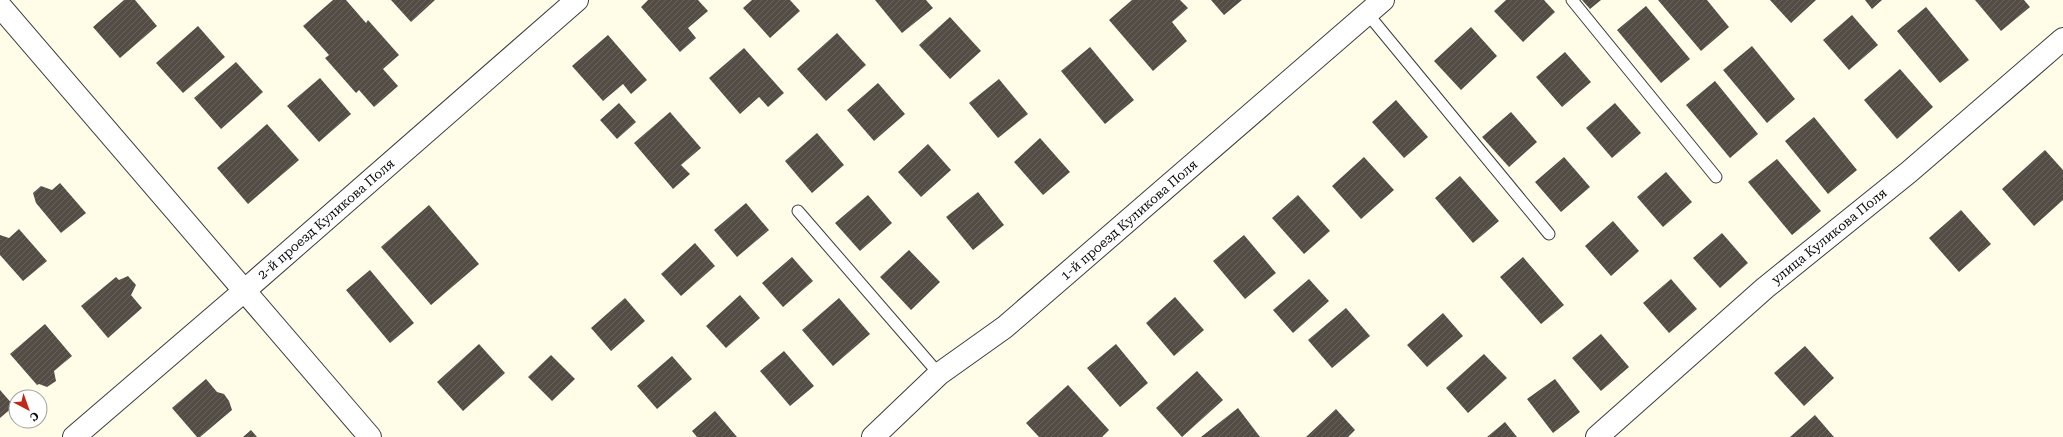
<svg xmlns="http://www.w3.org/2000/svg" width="2063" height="437" font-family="'Roboto Serif',serif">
	<defs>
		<pattern id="building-hatch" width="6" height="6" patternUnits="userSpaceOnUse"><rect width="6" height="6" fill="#544d46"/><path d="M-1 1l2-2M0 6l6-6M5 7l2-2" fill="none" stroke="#68625c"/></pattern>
	</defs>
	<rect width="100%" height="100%" fill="#fffde8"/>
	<path fill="url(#building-hatch)" d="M 124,0 L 135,0 L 157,26 L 120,58 L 93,27 Z
		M 333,0 L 346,0 L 366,23 L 368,20 L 399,55 L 383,69 L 398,86 L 374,107 L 359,90 L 356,93 L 325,58 L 329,55 L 303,26 Z
		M 391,0 L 435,0 L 411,22 Z
		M 648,0 L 698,0 L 708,11 L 688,28 L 696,38 L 680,52 L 641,7 Z
		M 752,0 L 790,0 L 800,11 L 770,38 L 743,8 Z
		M 875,0 L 926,0 L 933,8 L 902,33 Z
		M 1132,0 L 1180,0 L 1188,8 L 1172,22 L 1187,41 L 1153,71 L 1109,20 Z
		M 1211,0 L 1242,0 L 1224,15 Z
		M 1506,0 L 1544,0 L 1555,12 L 1523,42 L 1494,11 Z
		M 1582,0 L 1601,0 L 1590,9 Z
		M 1658,0 L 1707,0 L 1729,27 L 1701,51 Z
		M 1770,0 L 1816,0 L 1791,23 Z
		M 1865,0 L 1882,0 L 1872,9 Z
		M 1975,0 L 2024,0 L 2030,7 L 2001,31 Z
		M 1646,6 L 1690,59 L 1661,83 L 1617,30 Z
		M 1926,7 L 1969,60 L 1940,83 L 1897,31 Z
		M 1852,15 L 1878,45 L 1849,70 L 1823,40 Z
		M 950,17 L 981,51 L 950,79 L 919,45 Z
		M 198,26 L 225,57 L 183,93 L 156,63 Z
		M 1471,27 L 1497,56 L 1461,90 L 1434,61 Z
		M 837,33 L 866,65 L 826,101 L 797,69 Z
		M 608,35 L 647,80 L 631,94 L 623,84 L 603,101 L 572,66 Z
		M 1752,46 L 1795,99 L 1767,123 L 1723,70 Z
		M 1090,47 L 1134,100 L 1105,124 L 1061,71 Z
		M 744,48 L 784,93 L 768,107 L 759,97 L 740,114 L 709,78 Z
		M 1565,52 L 1591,82 L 1562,107 L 1536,77 Z
		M 236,62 L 263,92 L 221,129 L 194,98 Z
		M 1900,69 L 1933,107 L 1897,139 L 1864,100 Z
		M 320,78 L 351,114 L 319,142 L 287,106 Z
		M 999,79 L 1028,114 L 998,138 L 969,103 Z
		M 1715,81 L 1758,134 L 1730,158 L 1686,105 Z
		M 878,83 L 905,114 L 874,141 L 847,110 Z
		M 1396,100 L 1428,137 L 1404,158 L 1372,122 Z
		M 619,103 L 636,122 L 617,139 L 600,120 Z
		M 1615,103 L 1641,133 L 1612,158 L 1586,128 Z
		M 670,112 L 701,148 L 681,165 L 690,174 L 673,189 L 634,143 Z
		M 1511,112 L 1537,142 L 1509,167 L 1482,137 Z
		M 1814,117 L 1857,170 L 1828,194 L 1785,141 Z
		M 267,124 L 299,160 L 248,204 L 217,168 Z
		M 817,133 L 844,165 L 812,193 L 785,161 Z
		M 1040,138 L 1070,172 L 1043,195 L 1014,162 Z
		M 928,144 L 951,170 L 921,197 L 898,172 Z
		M 2045,150 L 2063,170 L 2063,200 L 2034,226 L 2002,189 Z
		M 1364,157 L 1394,190 L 1361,219 L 1332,186 Z
		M 1564,157 L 1590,187 L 1561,212 L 1535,182 Z
		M 1777,159 L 1821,211 L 1792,235 L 1748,182 Z
		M 1666,172 L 1692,202 L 1663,227 L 1637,197 Z
		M 1460,176 L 1499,221 L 1473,243 L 1435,198 Z
		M 60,183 L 86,213 L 61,233 L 36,203 L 33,193 L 41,186 L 52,190 Z
		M 978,192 L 1004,225 L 973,250 L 946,217 Z
		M 868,195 L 892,223 L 860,251 L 835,223 Z
		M 1298,195 L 1330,231 L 1304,254 L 1272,218 Z
		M 746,203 L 769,230 L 737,257 L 714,230 Z
		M 429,205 L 479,264 L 431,305 L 381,247 Z
		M 1961,210 L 1991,244 L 1959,272 L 1929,238 Z
		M 1613,221 L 1639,251 L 1611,276 L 1585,246 Z
		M 19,229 L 47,261 L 23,281 L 0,255 L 0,235 L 9,238 Z
		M 1722,233 L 1748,263 L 1720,288 L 1693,258 Z
		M 1244,235 L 1276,273 L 1245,299 L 1213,261 Z
		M 695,243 L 715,266 L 681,296 L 661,274 Z
		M 909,250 L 940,282 L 911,310 L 880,277 Z
		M 792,257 L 813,281 L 783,307 L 762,283 Z
		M 1523,257 L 1564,305 L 1541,324 L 1500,277 Z
		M 370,270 L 414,323 L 390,343 L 346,290 Z
		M 128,276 L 136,285 L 131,295 L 142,308 L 108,338 L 81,306 L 116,277 L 119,280 Z
		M 1309,279 L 1329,301 L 1293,333 L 1273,310 Z
		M 1671,279 L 1697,309 L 1669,333 L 1643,303 Z
		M 740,295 L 760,318 L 726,348 L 706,326 Z
		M 1175,297 L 1204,330 L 1174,356 L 1146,323 Z
		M 625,298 L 645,321 L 611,351 L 591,328 Z
		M 839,298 L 870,334 L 833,366 L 802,330 Z
		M 1346,308 L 1370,336 L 1332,368 L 1308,340 Z
		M 1443,313 L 1463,336 L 1427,367 L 1407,345 Z
		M 45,324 L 72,356 L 54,371 L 56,381 L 47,387 L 39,384 L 37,385 L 10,354 Z
		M 1601,334 L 1629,367 L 1601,391 L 1572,358 Z
		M 479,344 L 505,373 L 463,411 L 437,382 Z
		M 1116,344 L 1148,383 L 1120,407 L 1087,368 Z
		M 1805,346 L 1834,378 L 1804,406 L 1774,373 Z
		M 784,351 L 814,386 L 790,406 L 760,371 Z
		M 1484,354 L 1507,378 L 1468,413 L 1446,388 Z
		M 551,355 L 575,379 L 552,401 L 528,377 Z
		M 672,356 L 692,379 L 657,409 L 637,386 Z
		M 1197,371 L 1223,400 L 1182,437 L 1156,408 Z
		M 206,379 L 217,392 L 224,394 L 229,401 L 232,410 L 200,437 L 197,437 L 172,408 Z
		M 1555,379 L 1580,412 L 1553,433 L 1527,399 Z
		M 1068,385 L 1109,430 L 1102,437 L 1039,437 L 1026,423 Z
		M 0,390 L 14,406 L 0,418 Z
		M 1238,408 L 1260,437 L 1201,437 Z
		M 1336,409 L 1355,430 L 1348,437 L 1306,437 Z
		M 715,411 L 737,437 L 697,437 L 692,431 Z
		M 1815,415 L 1834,437 L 1790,437 Z
		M 1505,422 L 1517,437 L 1487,437 Z
		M 251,430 L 257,437 L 243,437 Z"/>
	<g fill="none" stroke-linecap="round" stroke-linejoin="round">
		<g stroke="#3d3d3d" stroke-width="13">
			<path id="service" d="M 1572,0 L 1716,177
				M 1367,13 L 1549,234
				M 798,211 L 939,374"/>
		</g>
		<g stroke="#3d3d3d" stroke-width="24">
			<path id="minor" d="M 0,6 L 370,437
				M 74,437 L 244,291 L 577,0
				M 873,437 L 939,374 L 1005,327 L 1383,0
				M 1597,437 L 1765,288 L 1909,172 L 2063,39"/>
		</g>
		<use href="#service" stroke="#fff" stroke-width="11"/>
		<use href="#minor" stroke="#fff" stroke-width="22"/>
	</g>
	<g text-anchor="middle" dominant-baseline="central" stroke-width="4" stroke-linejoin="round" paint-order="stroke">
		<g font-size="13" fill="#0a0a0a" stroke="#fff">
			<text transform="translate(326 219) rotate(-41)">2-й проезд Куликова Поля</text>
			<text transform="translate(1129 220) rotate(-41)">1-й проезд Куликова Поля</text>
			<text transform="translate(1829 236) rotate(-39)">улица Куликова Поля</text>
		</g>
	</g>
	<g transform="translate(28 409) rotate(139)"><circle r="19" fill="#ffffff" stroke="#9d9d9d"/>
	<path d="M0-3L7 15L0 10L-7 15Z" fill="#c1281c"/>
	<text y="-6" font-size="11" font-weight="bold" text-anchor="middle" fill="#0a0a0a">С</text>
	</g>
</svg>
